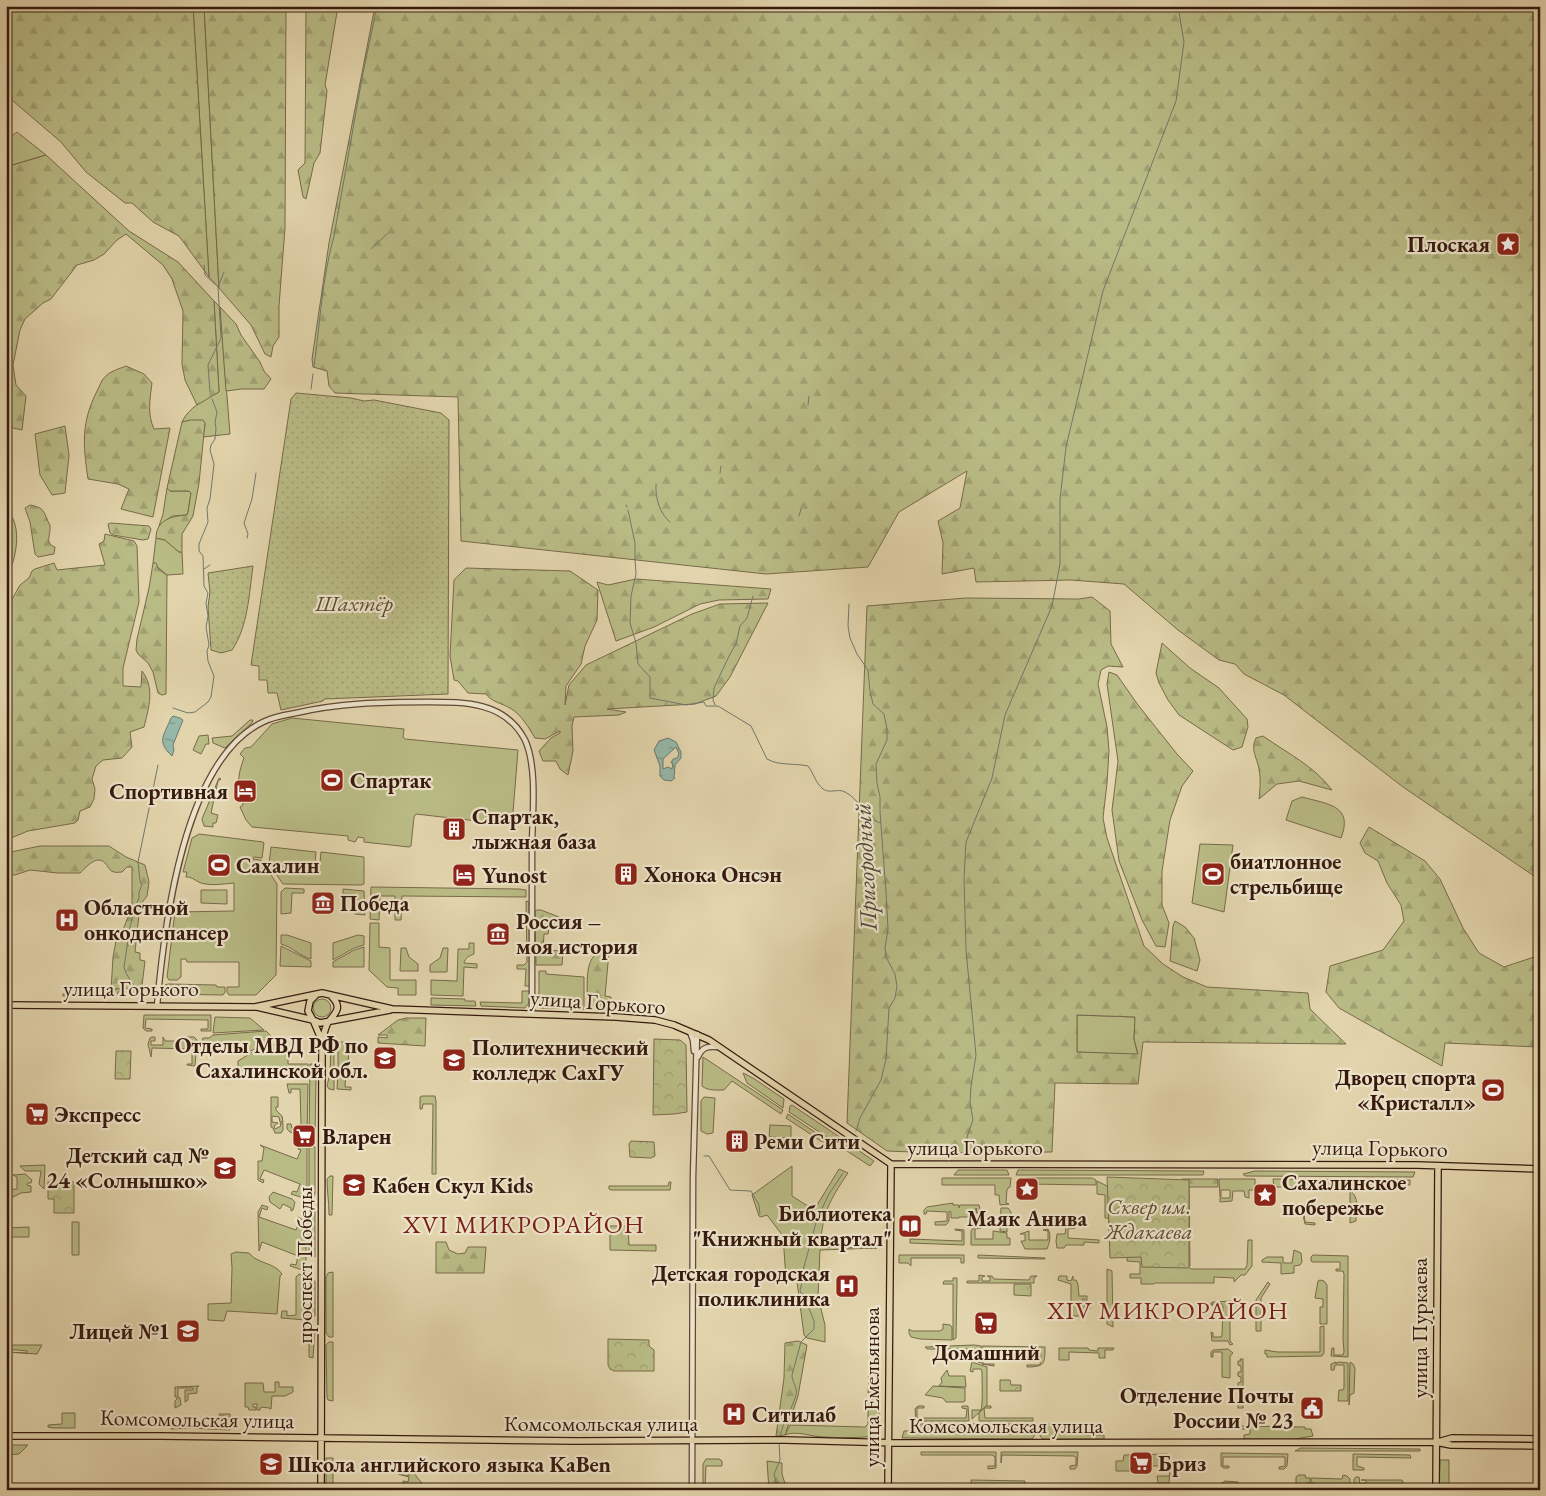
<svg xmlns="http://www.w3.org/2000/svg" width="1546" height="1496" font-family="'EB Garamond',serif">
	<defs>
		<pattern id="forest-firs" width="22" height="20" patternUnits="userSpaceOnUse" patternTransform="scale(1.25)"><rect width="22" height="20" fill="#b9bb85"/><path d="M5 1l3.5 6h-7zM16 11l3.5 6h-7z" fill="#a0a072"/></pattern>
		<pattern id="park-crowns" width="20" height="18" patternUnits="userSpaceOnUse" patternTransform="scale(1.25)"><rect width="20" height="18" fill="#b9bb85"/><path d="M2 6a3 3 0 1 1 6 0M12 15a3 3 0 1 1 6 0" fill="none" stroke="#a0a072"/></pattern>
		<pattern id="garden-dots" width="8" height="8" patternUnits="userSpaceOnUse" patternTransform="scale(1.25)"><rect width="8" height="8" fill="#b9bb85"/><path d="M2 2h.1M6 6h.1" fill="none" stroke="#a0a072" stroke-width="1.8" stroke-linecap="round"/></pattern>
		<pattern id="water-ripples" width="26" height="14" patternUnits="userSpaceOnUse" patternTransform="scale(1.25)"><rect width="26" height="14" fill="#95b8a9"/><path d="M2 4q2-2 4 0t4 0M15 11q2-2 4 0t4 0" fill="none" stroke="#7a9588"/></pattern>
	</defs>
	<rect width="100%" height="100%" fill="#e2d4ac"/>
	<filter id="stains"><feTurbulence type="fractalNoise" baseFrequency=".004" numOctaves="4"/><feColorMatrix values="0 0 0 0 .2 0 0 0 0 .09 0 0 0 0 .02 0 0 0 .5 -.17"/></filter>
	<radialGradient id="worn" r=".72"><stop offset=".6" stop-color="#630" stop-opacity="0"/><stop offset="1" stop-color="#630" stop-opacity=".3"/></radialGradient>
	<path fill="#b9bb85" stroke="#786a4a" d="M 193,6 L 204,6 L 219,288 L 209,277 Z
		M 17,132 L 46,155 L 6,167 L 6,140 Z
		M 214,301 L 220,307 L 230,434 L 203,437 L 205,424 L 182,422 C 188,408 206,398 219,392 Z
		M 167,488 L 170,491 L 189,491 L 191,493 L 188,512 L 187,515 L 172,516 L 159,526 L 163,514 Z
		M 156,538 L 165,540 L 179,552 L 182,552 L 183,574 L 167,575 L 153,563 Z
		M 292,718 L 404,729 L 403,737 L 405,739 L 518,750 L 512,825 L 416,814 L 414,817 L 411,846 L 409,847 L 364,842 L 364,838 L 358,837 L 355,842 L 348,840 L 348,836 L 252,827 L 246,820 L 240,807 L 243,805 C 243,801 241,796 240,790 C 237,779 240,769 244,758 L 240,754 L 245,748 L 251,747 L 272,724 Z
		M 250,720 L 253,720 L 252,723 L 225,748 L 213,743 L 212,738 L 232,736 Z
		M 208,735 L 209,744 L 206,744 L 201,754 L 193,750 L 199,736 Z
		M 219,778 L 221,779 L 218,781 L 211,813 L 218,815 L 216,823 L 213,823 L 213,827 L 204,826 L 202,819 Z
		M 1302,797 C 1327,804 1354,805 1341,838 L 1286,820 L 1292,801 Z
		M 199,834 L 263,842 L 264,843 L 262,858 L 254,857 L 253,859 L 261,860 L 277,884 L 276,975 L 256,995 L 229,995 L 227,992 L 227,987 L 239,987 L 239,962 L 187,962 L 186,959 L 181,959 L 181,977 L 177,980 L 169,980 L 167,977 L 175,912 L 234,911 L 234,883 C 223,884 211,886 201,883 C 195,881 193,877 186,877 L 187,872 L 183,872 L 192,838 Z
		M 1200,844 L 1233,845 L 1224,912 L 1192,903 Z
		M 271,847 L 316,852 L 315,863 L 320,863 L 321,852 L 364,857 L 364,884 L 361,885 L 283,884 L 269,864 Z
		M 371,887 L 519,889 L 526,890 L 526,897 L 402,896 L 401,920 L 395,920 L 395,896 L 380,896 L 379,920 L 370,919 Z
		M 285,888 L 304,889 L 304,893 L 292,893 L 291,913 L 281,914 L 281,892 Z
		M 343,889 L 364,891 L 365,915 L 355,914 L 355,894 L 343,894 Z
		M 201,890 L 227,890 L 227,904 L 201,903 Z
		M 526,901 L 529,902 L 530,986 L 525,986 L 526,969 L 517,969 L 517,965 L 524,965 L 527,962 Z
		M 370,923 L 379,923 L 379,947 L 390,948 L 390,980 L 416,980 L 416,995 L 398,995 L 398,988 L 387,987 L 369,970 Z
		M 281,935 L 287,935 L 311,943 L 311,959 C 300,956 292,947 281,944 Z
		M 358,935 L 364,936 L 364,945 L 354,948 L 333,960 L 333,943 Z
		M 469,943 L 474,943 L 474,954 C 469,956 465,958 464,963 L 477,964 L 477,968 L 464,967 L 463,996 L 431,995 L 431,980 L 457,981 L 458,949 L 469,949 Z
		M 281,946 L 311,961 L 311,967 L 280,966 Z
		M 364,947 L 364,967 L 333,967 L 333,962 L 354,950 Z
		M 401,948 L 406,948 L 409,957 L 418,964 L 418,971 L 400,971 Z
		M 443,948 L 448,948 L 447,972 L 430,972 L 430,965 L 440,958 Z
		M 539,971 L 546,971 L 546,974 L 584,977 L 584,1009 L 541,1008 L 538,1006 L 537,996 L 539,993 Z
		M 168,984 L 216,985 L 217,987 L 225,987 L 225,992 L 223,995 L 164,994 L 165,985 Z
		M 121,988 L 116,996 L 63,996 L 63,994 L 110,993 L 111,990 Z
		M 522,991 L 530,991 L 529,1003 L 525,1008 L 481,1006 L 480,1002 L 522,1003 Z
		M 431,998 L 465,999 L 465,1001 L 475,1001 L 476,1006 L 431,1005 Z
		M313 1008a9 9 0 1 1 18 0a9 9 0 1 1-18 0Z
		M 144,1015 L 211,1015 L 211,1031 L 201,1031 L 201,1029 L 208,1029 L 208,1020 L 146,1019 L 145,1028 L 152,1029 L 152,1031 L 146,1031 L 143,1028 Z
		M 1077,1015 L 1135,1017 L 1134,1039 L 1138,1055 L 1077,1052 Z
		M 215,1017 L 250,1018 L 264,1030 L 213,1033 Z
		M 266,1031 L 271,1036 L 268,1042 L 243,1055 L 243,1045 L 201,1045 L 203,1038 L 209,1038 L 213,1035 Z
		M 152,1037 L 155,1037 L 155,1041 L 151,1041 L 151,1045 L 163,1045 L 163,1037 L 165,1041 L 186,1041 L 187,1037 L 194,1037 L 197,1040 L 195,1066 L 187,1065 L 187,1064 L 192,1064 L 192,1049 L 152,1048 L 151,1057 L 148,1044 L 150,1038 Z
		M 269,1042 L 274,1045 L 288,1045 L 288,1064 L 308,1064 L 308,1069 L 300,1069 L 299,1071 L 238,1070 L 238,1061 Z
		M 340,1042 L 349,1042 L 348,1067 L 346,1069 L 338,1069 L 338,1044 Z
		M 331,1043 L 334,1043 L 334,1090 L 329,1089 L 327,1086 L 330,1073 Z
		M 703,1057 L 783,1110 L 781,1114 L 732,1081 L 724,1090 C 716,1090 708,1091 702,1086 Z
		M 310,1064 L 313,1064 L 313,1076 L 316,1079 L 315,1136 L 313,1139 L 309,1139 Z
		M 338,1071 L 346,1071 L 345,1087 L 351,1087 L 351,1090 L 337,1089 Z
		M 743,1073 L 753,1078 L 784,1099 L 783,1108 L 747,1083 Z
		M 287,1084 L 308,1084 L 307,1138 L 290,1132 L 287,1129 L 287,1124 L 291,1124 L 292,1128 L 300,1128 L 301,1124 L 300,1089 L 291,1089 L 291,1093 L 289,1093 Z
		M 422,1096 L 435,1096 L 436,1101 L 436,1174 L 432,1174 L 433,1104 L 423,1104 L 422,1109 L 420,1109 L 420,1097 Z
		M 271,1097 L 278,1097 L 278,1107 L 276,1107 L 276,1110 L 282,1116 L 283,1122 L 280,1122 L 279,1117 L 272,1116 L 272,1122 L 278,1123 L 274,1126 L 275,1129 L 281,1126 L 280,1123 L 283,1123 L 283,1130 L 281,1133 L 275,1133 L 273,1128 L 271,1127 Z
		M 704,1097 L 715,1098 L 713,1133 L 707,1134 L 701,1131 L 701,1101 Z
		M 792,1105 L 841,1138 L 839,1145 L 789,1112 L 790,1106 Z
		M 788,1114 L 837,1147 L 836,1151 L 786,1118 Z
		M 770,1125 L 791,1126 L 791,1138 L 769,1137 Z
		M 303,1142 L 307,1143 L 307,1199 L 291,1194 L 293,1191 L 297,1192 L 300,1184 L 264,1170 L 260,1179 L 264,1180 L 263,1183 L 258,1180 L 258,1161 L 262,1161 L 264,1148 L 260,1145 L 297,1159 L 301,1150 L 298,1149 Z
		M 848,1144 L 849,1144 L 874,1161 L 870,1166 L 844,1149 Z
		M 309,1145 L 315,1147 L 315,1194 L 313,1198 L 309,1199 Z
		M 45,1165 L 44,1189 L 39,1184 L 41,1171 L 25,1171 L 20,1166 Z
		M 792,1166 L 792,1196 L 814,1210 L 839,1169 L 848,1173 C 829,1201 823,1212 820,1247 L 877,1248 L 820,1250 L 818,1297 L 825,1325 L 825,1342 L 807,1338 L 804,1335 L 797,1282 L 786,1279 L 783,1236 L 767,1215 L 761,1217 L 759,1216 L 752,1195 Z
		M 958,1170 L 1007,1170 L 1009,1175 L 954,1175 Z
		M 1018,1170 L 1204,1171 L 1203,1175 L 1016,1175 Z
		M 1255,1171 L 1415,1172 L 1413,1177 L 1245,1176 L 1243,1174 Z
		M 25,1174 L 32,1180 L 31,1183 L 28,1183 L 27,1185 L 31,1186 L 31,1192 L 21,1193 L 7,1200 L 7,1190 L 17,1189 L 17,1177 L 13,1175 Z
		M 330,1176 L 333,1176 L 332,1215 L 329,1215 C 329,1202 327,1191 327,1179 Z
		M 942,1178 L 1011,1178 L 1010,1187 L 1007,1189 L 1006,1203 L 1009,1204 L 1000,1205 L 999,1195 L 995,1195 L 995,1185 L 942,1185 Z
		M 1026,1178 L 1092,1178 L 1096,1180 L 1096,1185 L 1026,1184 Z
		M 1219,1179 L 1255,1179 L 1255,1190 L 1249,1190 L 1249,1198 L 1245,1197 L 1244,1191 L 1233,1191 L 1232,1201 L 1220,1202 L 1220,1198 L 1230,1198 L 1230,1190 L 1221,1190 L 1221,1197 L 1220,1197 Z
		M 1273,1179 L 1349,1180 L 1349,1185 L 1336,1187 L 1274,1187 Z
		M 1350,1180 L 1410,1180 L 1410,1185 L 1350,1185 Z
		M 1097,1181 L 1109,1187 L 1109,1218 L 1105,1218 L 1105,1195 L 1097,1194 Z
		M 669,1182 L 671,1182 L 670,1190 L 611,1190 L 609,1189 L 609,1186 L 668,1186 Z
		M 1350,1191 C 1360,1197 1356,1211 1356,1221 L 1350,1223 Z
		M 273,1192 L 292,1199 L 295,1202 L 293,1210 L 291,1211 L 291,1208 L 283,1204 L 280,1209 L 270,1202 L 269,1197 Z
		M 953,1203 L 953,1205 L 959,1205 L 959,1208 L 960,1205 L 979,1205 L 981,1213 L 977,1213 L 976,1208 L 976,1217 L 959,1217 L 959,1218 L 951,1218 L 951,1212 L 949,1211 L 949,1221 L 946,1225 L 935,1225 L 935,1222 L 947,1221 L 947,1212 L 927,1211 L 926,1214 L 924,1214 L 924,1210 L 927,1207 Z
		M 1288,1204 L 1311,1205 L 1311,1208 L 1305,1208 L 1304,1213 L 1299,1213 L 1300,1208 L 1296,1208 L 1298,1213 L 1294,1213 L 1294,1207 L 1287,1207 L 1287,1214 L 1304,1214 L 1305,1222 L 1315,1223 L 1315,1225 L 1305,1224 L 1303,1215 L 1286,1214 L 1284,1208 Z
		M 262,1205 L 268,1207 L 267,1210 L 262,1208 L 259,1217 L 296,1230 L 299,1222 L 296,1221 L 298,1217 L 306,1222 L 306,1271 L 290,1266 L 291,1264 L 296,1265 L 298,1256 L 262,1242 L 259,1251 L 258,1212 Z
		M 309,1205 L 315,1208 L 315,1257 L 309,1257 Z
		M 1001,1208 L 1008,1208 L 1011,1212 L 1011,1219 L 1007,1219 L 1007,1232 L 1000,1231 L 1000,1229 Z
		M 72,1222 L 79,1222 L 79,1255 L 72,1255 Z
		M 29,1227 L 29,1237 L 6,1237 L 6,1228 Z
		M 1066,1227 L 1075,1228 L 1068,1229 L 1068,1238 L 1099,1240 L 1099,1243 L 1084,1242 L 1084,1245 L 1066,1245 L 1064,1248 L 1057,1248 L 1056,1241 L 1057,1234 L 1065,1234 Z
		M 973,1228 L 981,1228 L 975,1229 L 975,1239 L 993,1239 L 993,1231 L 1007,1233 L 1007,1238 L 1010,1238 L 1010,1245 L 971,1245 L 971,1231 Z
		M 955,1229 L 964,1230 L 964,1245 L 910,1243 L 910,1239 L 962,1241 L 962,1231 L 955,1230 Z
		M 1048,1229 C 1052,1235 1049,1244 1047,1249 L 1025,1249 L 1021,1241 L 1025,1241 L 1025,1234 L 1020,1234 L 1029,1231 L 1029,1240 L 1048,1240 L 1048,1231 L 1043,1230 Z
		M 1248,1240 L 1252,1240 L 1252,1266 L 1245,1275 L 1241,1275 L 1234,1282 L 1234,1278 L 1214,1277 L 1214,1283 L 1155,1283 L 1154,1284 L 1141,1284 L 1141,1278 L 1130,1278 L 1130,1274 L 1140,1274 L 1140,1262 L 1127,1261 L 1127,1258 L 1132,1254 L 1188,1266 L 1191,1269 L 1245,1269 L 1247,1265 Z
		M 1294,1250 L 1301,1253 L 1302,1262 L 1300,1265 L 1294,1266 L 1294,1273 L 1281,1274 L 1281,1263 L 1262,1262 L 1262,1260 L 1267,1257 L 1283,1257 L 1283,1263 L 1292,1263 Z
		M 236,1252 L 249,1253 C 257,1264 274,1262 282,1274 L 280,1276 L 277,1314 L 227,1311 L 224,1321 L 208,1320 L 208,1304 L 231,1303 L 232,1268 L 231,1254 Z
		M 899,1255 L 964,1255 L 964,1263 L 961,1263 L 961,1258 L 911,1258 L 911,1266 L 908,1263 L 899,1263 Z
		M 978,1255 L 1045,1258 L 1045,1259 L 978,1258 Z
		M 1313,1255 L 1348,1256 L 1348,1357 L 1331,1356 L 1332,1348 L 1334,1348 L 1334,1355 L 1343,1355 L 1344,1352 L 1343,1339 L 1344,1274 L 1343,1271 L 1336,1271 L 1336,1269 L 1340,1269 L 1340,1262 L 1313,1262 L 1311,1261 L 1311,1257 Z
		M 1107,1269 L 1112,1271 L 1113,1327 L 1107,1324 Z
		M 333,1272 L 333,1337 L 329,1337 L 326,1333 L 326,1277 L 328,1273 Z
		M 299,1274 L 306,1276 L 306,1320 L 281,1318 L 282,1311 L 287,1311 L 287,1316 L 296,1315 L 296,1277 Z
		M 979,1275 L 985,1276 L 982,1277 L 982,1281 L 990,1281 L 990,1277 L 987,1276 L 992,1276 L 994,1279 L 1029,1280 L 1031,1276 L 1037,1276 L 1034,1278 L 1034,1283 L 967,1283 L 967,1281 L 979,1281 Z
		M 1059,1276 L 1067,1276 L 1067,1280 L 1071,1281 L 1073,1276 L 1073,1280 L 1076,1280 L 1078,1284 L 1079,1296 L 1087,1296 L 1087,1302 L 1085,1302 L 1085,1299 L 1082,1299 L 1085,1305 L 1082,1305 L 1082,1308 L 1084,1308 L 1085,1303 L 1090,1304 L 1090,1309 L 1086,1310 L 1084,1316 L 1071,1316 L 1071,1284 L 1058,1280 Z
		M 309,1277 L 315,1281 L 315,1316 L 309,1319 Z
		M 953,1278 L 957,1278 L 957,1285 L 956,1338 L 953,1340 L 953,1284 L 943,1284 L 944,1281 L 953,1281 Z
		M 1320,1280 L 1324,1281 L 1327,1285 L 1327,1324 L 1320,1324 L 1320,1307 L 1323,1307 L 1323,1299 L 1315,1298 L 1318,1281 Z
		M 1268,1282 L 1270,1284 L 1261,1298 L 1261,1331 L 1256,1331 L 1256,1300 Z
		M 1232,1301 L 1233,1306 L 1230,1307 L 1230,1341 L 1233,1344 L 1230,1345 L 1228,1341 L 1212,1341 L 1211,1332 L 1213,1333 L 1213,1337 L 1221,1337 L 1222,1335 L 1223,1306 L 1221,1303 L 1213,1303 L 1213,1305 L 1211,1305 L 1211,1303 L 1213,1302 Z
		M 943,1324 L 950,1325 L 952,1327 L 952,1340 L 920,1339 L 911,1337 L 909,1333 L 909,1329 L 912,1331 L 940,1331 L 943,1329 Z
		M 309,1326 L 315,1329 L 313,1358 L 309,1357 Z
		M 1324,1326 L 1324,1353 L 1322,1356 L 1267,1357 L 1267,1354 L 1265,1354 L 1265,1350 L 1277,1352 L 1320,1352 L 1320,1327 Z
		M 329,1342 L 333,1342 L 333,1401 L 328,1400 L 327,1397 L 326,1345 Z
		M 6,1345 L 42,1345 L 37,1354 L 6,1352 L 27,1353 L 27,1351 L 6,1349 Z
		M 974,1345 L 981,1346 L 981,1363 L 976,1361 L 969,1361 L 969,1358 L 977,1358 L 976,1349 L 927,1349 L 925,1347 Z
		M 982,1346 L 1045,1347 C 1045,1363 1045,1367 1027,1367 L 1027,1365 L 1040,1365 L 1041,1355 L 983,1354 L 983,1364 L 994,1364 L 994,1366 L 982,1364 Z
		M 1059,1348 L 1088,1348 L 1089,1350 L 1098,1351 L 1098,1348 L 1114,1348 L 1113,1350 L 1105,1350 L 1105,1358 L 1099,1358 L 1099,1353 L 1069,1352 L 1069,1360 L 1059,1360 Z
		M 1228,1349 L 1233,1353 L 1230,1356 L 1230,1378 L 1222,1377 L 1222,1352 L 1213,1352 L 1213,1357 L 1211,1357 L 1211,1352 L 1213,1350 Z
		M 1240,1359 L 1243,1359 L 1243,1408 L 1238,1408 L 1238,1405 L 1241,1404 L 1241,1398 L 1238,1397 L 1238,1394 L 1241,1393 L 1241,1388 L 1238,1387 L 1238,1383 L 1241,1382 L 1241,1377 L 1238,1376 L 1238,1372 L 1241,1372 L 1241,1366 L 1238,1365 L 1238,1361 L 1241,1361 Z
		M 972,1362 L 987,1367 L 987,1405 L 972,1419 L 972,1410 L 981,1410 C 983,1404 982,1381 982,1372 L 981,1369 L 973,1369 L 973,1372 L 970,1371 Z
		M 1336,1362 L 1336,1364 L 1338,1362 L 1348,1363 L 1348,1401 L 1338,1401 L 1339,1390 L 1343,1390 L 1344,1388 L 1344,1365 L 1335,1365 L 1334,1370 L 1331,1370 L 1331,1364 Z
		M 1350,1362 L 1353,1364 L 1355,1368 L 1354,1393 L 1350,1395 L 1349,1405 Z
		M 947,1370 L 949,1376 L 965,1376 L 966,1387 L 939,1386 L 942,1382 L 941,1378 Z
		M 869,1376 L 878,1376 L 879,1393 L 868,1393 Z
		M 275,1382 L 279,1382 L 279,1387 L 293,1387 L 293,1392 L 285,1396 L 272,1396 L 271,1409 L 269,1408 L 261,1407 L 260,1410 L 257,1410 L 257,1404 L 253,1404 L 253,1407 L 256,1407 L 256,1410 L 249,1410 L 248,1407 L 245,1407 L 245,1383 L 263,1383 L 264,1392 L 275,1392 Z
		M 199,1386 L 197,1387 L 197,1393 L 188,1394 L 188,1400 L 185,1402 L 185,1390 L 193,1390 L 193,1388 L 178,1388 L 178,1397 L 180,1398 L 181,1405 L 175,1408 L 175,1401 L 177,1399 L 177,1397 L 175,1397 L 175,1387 Z
		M 933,1386 L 965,1388 L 965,1401 L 963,1402 L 946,1402 L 943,1398 L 925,1395 Z
		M 871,1399 L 879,1399 L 879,1432 L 875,1436 C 858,1438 841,1438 824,1437 C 811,1437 797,1430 785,1435 L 790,1425 L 865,1427 L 868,1424 L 868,1402 Z
		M 918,1406 L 924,1406 L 924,1408 L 917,1408 L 917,1418 L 966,1418 L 967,1409 L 962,1408 L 962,1406 L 968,1406 L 969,1421 L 916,1421 L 915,1409 Z
		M 986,1406 L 991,1406 L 991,1408 L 984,1408 L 985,1418 L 1033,1418 L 1033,1421 L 979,1421 L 979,1413 Z
		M 62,1413 L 75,1413 L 75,1428 L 53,1428 L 48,1427 L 48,1425 L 62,1424 Z
		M 219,1414 L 230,1414 L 230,1430 L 188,1428 L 171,1429 L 171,1425 L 225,1425 L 225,1416 L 219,1416 Z
		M 916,1424 L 1035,1424 L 1032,1425 L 1032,1430 L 1035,1431 L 1035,1435 L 1032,1439 L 902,1438 L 904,1431 L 913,1431 Z
		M 1040,1424 L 1086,1424 L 1086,1435 L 1104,1435 L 1104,1439 L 1043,1439 L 1040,1436 L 1040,1431 L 1043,1430 L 1043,1425 Z
		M 1237,1426 L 1305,1427 L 1305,1429 L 1311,1429 L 1313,1436 L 1289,1440 L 1244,1439 L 1244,1435 L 1250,1434 L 1250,1429 L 1237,1429 Z
		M 6,1445 L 28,1445 L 19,1454 L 6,1455 Z
		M 1301,1448 L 1420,1449 L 1420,1451 L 1295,1451 Z
		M 921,1452 L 996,1452 L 996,1468 L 988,1469 L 988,1466 L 995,1466 L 995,1457 L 992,1455 L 921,1455 Z
		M 1001,1452 L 1078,1452 L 1077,1466 L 1075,1469 L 1070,1469 L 1070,1466 L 1076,1465 L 1076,1457 L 1074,1456 L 1002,1455 L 1001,1463 Z
		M 1221,1453 L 1288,1454 L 1287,1466 L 1284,1469 L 1279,1469 L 1279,1467 L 1285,1466 L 1285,1457 L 1223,1457 L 1223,1466 L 1229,1466 L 1229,1468 L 1224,1468 L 1221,1466 Z
		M 1168,1454 L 1168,1464 L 1170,1466 L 1169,1483 L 1158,1483 L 1157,1476 L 1170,1476 L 1169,1466 L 1143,1466 L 1142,1471 L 1116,1471 L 1116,1461 L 1123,1461 L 1124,1455 Z
		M 1353,1454 L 1410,1455 L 1411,1458 L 1357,1457 L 1357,1466 L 1364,1468 L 1364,1470 L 1353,1470 Z
		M 326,1458 L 333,1458 L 333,1490 L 326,1490 Z
		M 706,1459 L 719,1459 L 722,1461 L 722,1466 L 706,1466 L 705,1488 L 703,1488 L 703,1464 Z
		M 1440,1460 L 1449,1460 L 1449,1490 L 1439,1490 Z
		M 399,1466 L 415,1472 C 415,1479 424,1481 424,1490 L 423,1490 L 423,1485 L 418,1485 L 418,1490 L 412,1490 L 400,1485 L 400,1484 L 406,1486 L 406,1484 L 403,1484 L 403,1481 L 408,1482 L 409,1477 L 398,1474 L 409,1476 L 409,1474 L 403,1473 Z
		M 1298,1475 L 1305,1475 L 1306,1478 L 1310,1478 L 1310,1483 L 1307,1483 L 1307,1486 L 1313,1486 L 1314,1483 L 1311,1483 L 1311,1478 L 1342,1479 L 1343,1475 L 1347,1476 L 1350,1479 L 1350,1485 L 1331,1486 L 1350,1486 L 1349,1490 L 1342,1490 L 1342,1487 L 1332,1487 L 1332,1490 L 1299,1489 L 1296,1486 L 1296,1477 Z
		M 1356,1477 L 1359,1477 L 1360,1484 L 1366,1483 L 1366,1480 L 1361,1480 L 1402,1480 L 1403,1482 L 1399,1486 L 1354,1486 L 1354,1479 Z
		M 1225,1481 L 1238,1482 L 1238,1487 L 1261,1488 L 1261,1490 L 1253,1488 L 1253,1490 L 1233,1490 L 1233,1488 L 1227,1488 L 1227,1490 L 1221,1490 L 1221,1484 Z"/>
	<path fill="url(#forest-firs)" stroke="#786a4a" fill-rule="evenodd" d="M 11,6 L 193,6 L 209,277 L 179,236 L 153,222 L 132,203 L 125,203 L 86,172 L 61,142 L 6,95 L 6,13 Z
		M 204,6 L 286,6 L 285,228 L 279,306 L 279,337 L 273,346 L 271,357 L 265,354 L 251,325 L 219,288 Z
		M 306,6 L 338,6 L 325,85 L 327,91 L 320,153 L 314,163 L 306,199 L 303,197 L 298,170 L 305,163 Z
		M 375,6 L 1540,6 L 1540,880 L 1403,787 L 1284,695 L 1244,674 L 1235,664 L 1219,660 L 1178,630 L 1124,584 L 1071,580 L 976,582 L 974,568 L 942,574 L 943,543 L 938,521 L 960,508 L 967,471 L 899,512 L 868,567 L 766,574 L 461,541 L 458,397 L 335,393 L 329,386 L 327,371 L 313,367 L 312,359 L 329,243 Z
		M 46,155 L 129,231 L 178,262 L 214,301 L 219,392 L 197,405 L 185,380 L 182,364 L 183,311 L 172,279 L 163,265 L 126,234 L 117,240 L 104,254 L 94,260 L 77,265 L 51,299 L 43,303 L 25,319 L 20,330 L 13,365 L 16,385 L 26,396 L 22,430 L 13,428 L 6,420 L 6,167 Z
		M 220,307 L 236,324 L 241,335 L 260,362 L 264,371 L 271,379 L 264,389 L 242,389 L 226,391 Z
		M 126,366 L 144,374 L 152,383 C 150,399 147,414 154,429 L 170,428 L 153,517 L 121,509 L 129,489 L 118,484 L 88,479 C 83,444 81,423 97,391 C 100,386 101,380 105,377 C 110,371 119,369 126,366 Z
		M 190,420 L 203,420 L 205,423 L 199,483 L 193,516 L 182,534 L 182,552 L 179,552 L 165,540 L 156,538 C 156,520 172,516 187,515 L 188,512 L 191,493 L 189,491 L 170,491 L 167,488 L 182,422 Z
		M 65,426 L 69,455 L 65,493 L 52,495 L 40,475 L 35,434 Z
		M 30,505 C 41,507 43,509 47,519 C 48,522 50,524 50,526 C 51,535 44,543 55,547 L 54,554 L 38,557 L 35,554 L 30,522 L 25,508 Z
		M 6,508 C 24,527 16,559 6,580 Z
		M 111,523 L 149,526 L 151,529 L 148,539 L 143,540 L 113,535 L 110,533 L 108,524 Z
		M 105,534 L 134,541 L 137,546 L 139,602 L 123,668 L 123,686 L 141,687 L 142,671 C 155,688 149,707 144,727 L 130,732 L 132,747 L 122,758 L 103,760 L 96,766 L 92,779 L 95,789 L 94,799 L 90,807 L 80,811 L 78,820 L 75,823 L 28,831 L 6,840 L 6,610 L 20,585 L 29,578 L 32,571 L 35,569 L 54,563 L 57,570 L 105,565 L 99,544 L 104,541 Z
		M 153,563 L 156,563 L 159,570 L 167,575 L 166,694 L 162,695 L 158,693 L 153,672 L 148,663 L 138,654 L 136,650 L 137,639 L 149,588 Z
		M 466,568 L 570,571 L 598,590 L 597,620 L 585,646 L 581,664 L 566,686 L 565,705 L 569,685 L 586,665 L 692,614 L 720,604 L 768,603 L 730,677 L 716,696 L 695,704 L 607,709 L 626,712 L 619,715 L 574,717 L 572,726 L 573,751 L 568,775 L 560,769 L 556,761 L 543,761 L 539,751 L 551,738 L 560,733 L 560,731 L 545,739 L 535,738 C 529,728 521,714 510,708 C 501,703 492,702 486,694 L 468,693 L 458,681 L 454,680 L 450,656 L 454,580 Z
		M 636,579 L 771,589 L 768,599 L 719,600 L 700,604 L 654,627 L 616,641 L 597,582 L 608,585 Z
		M 1092,597 L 1110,611 L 1111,644 L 1123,667 L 1108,666 L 1101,670 L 1098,684 L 1107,727 L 1109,751 L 1107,783 L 1103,818 L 1107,838 L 1144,946 L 1163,964 L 1183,977 L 1207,987 L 1308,993 L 1310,1009 L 1346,1044 L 1143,1042 L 1138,1084 L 1055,1083 L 1052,1152 L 936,1153 L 887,1151 L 847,1123 L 867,606 L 966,598 L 1079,599 ZM 1077,1015 L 1135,1017 L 1134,1039 L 1138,1054 L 1077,1052 Z
		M 1162,643 L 1190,668 L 1219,688 L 1247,719 L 1248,727 L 1242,747 L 1233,750 L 1179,715 L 1168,700 L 1159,683 L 1156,673 Z
		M 1109,672 L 1117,675 L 1138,705 L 1177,754 L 1193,771 L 1182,786 L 1170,820 L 1162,871 L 1162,905 L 1169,923 L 1165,947 L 1156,946 L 1142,920 L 1119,861 L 1112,810 L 1118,761 L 1107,684 Z
		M 1263,736 C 1287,753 1314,766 1332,790 L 1299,781 L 1277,784 L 1259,799 C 1260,790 1261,779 1259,769 C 1257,757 1250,750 1256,738 Z
		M 1369,827 L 1425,861 L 1440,879 L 1463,928 L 1479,953 L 1504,967 L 1540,955 L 1540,1080 L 1538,1047 L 1445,1043 L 1442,1066 L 1339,1008 L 1326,992 L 1330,966 L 1383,950 L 1404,921 L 1401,905 L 1387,883 L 1378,861 L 1365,853 L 1360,843 Z
		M 40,846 L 109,846 L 126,857 L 145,865 L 149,882 L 147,896 L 140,905 L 135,952 L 140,953 L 140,960 L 145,961 L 141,994 L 134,996 L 131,989 L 121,988 L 111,990 L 113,957 L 116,941 L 122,933 L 132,906 L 132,867 L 127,867 L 122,872 C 119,872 116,873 114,872 C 109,871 108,866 105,863 C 96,854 86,868 80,873 L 58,873 L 30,870 L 15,875 L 6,875 L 6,853 Z
		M 537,910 L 541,910 L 564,919 L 564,921 L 557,921 L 557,929 L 549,928 L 548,934 L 544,934 L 543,950 L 563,951 L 562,965 L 536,965 L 535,911 Z
		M 1175,921 L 1185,927 L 1194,938 L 1200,960 L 1197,971 L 1170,961 L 1173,926 Z
		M 609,952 L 605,996 L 611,997 L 610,1008 L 608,1010 L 588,1009 C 588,996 583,961 597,954 C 601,952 606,952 609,952 Z
		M 406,1018 L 426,1018 L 425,1046 L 378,1043 L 378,1037 L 387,1038 L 387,1035 L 378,1035 L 398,1020 Z
		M 1182,1179 L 1218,1179 L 1218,1187 L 1189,1187 L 1190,1266 L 1188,1264 Z
		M 436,1242 L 446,1242 L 449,1250 L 458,1254 L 465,1253 L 468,1247 L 486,1247 L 484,1273 L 436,1273 Z
		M 798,1341 L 807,1345 L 798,1396 L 785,1435 L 776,1436 L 784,1378 L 785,1343 Z
		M 767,1461 L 782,1463 L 782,1474 L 787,1490 L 769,1490 Z"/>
	<path fill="url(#park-crowns)" stroke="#786a4a" d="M 654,1039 L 680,1040 L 686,1045 L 687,1112 L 674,1114 L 653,1115 Z
		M 116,1051 L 131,1051 L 130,1079 L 115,1079 Z
		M 631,1141 L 654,1142 L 655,1156 L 651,1158 L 630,1157 L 629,1144 Z
		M 1107,1177 L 1189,1180 L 1189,1268 L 1142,1267 L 1141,1257 L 1110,1258 Z
		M 48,1182 L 74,1182 L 74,1213 L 54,1213 L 54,1199 L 48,1199 Z
		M 610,1226 L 628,1226 L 629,1245 L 656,1245 L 656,1251 L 610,1250 Z
		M 1014,1284 L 1031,1284 L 1031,1296 L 1014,1295 Z
		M 608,1339 L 649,1340 L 649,1346 L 654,1350 L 654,1371 L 614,1371 L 610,1369 L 608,1365 Z
		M 1000,1380 L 1010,1380 L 1011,1385 L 1021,1385 L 1021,1391 L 1000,1391 Z
		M 971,1480 L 1025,1481 L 1025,1490 L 971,1490 Z"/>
	<path fill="url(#garden-dots)" stroke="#786a4a" d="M 296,393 L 351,398 L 364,401 L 374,400 L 441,413 L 449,420 L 448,694 L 324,699 L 323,701 L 281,710 L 277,693 L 268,693 L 267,680 L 259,680 L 259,666 L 251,665 L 291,399 Z
		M 253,566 C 249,595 248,626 232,650 L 221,653 L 211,650 L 208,607 L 210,592 L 208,573 Z"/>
	<path fill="url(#water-ripples)" stroke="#6f796b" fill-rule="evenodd" d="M 173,716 L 180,718 L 183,720 L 173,745 L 174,750 L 172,756 C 156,741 164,736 171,718 Z
		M 668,738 L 676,742 L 681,752 L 681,758 L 675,765 L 674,777 L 675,778 L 671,781 L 664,780 L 660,776 L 660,766 L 654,750 L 659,741 ZM 676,747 L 679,754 L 677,758 L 673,759 L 671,763 L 673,763 L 672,769 L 668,767 L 663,769 L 663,759 Z"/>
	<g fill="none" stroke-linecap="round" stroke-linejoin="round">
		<path stroke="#6f796b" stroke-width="1" d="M 371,249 L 387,234
			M 204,265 L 205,275 L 217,286
			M 314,367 C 320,323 322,279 334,236 L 362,78 L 377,6
			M 311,389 L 313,374
			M 210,392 L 208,365 L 221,338 L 218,287 L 224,272
			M 808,405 L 809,396
			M 720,473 L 721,466
			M 656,484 C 655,498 660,514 670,522
			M 626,505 L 627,507
			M 628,510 L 635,543 L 635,559 L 636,574 L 631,596 L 630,623 L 636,643 L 638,664 L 650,677 L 650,698 L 686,705 L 704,702 L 706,706 L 718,706 L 751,726 L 767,759 C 779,766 795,763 808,766 C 814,774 815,782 823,789 C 830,794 838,788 845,792 C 860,799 864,818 880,823
			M 799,516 L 801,509
			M 247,538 L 248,534 L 244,523 L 252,499 L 256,473
			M 204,569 L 210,565
			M 849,604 L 848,626 L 850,638 L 857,654 L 868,670 L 870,691 L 873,704 L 884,714 L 887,729 L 887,740 L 876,764 L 877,783 L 880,797 L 880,812 L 886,892 L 888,929 L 885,948 L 886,957 L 895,974 L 897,986 L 895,998 L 889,1008 L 886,1059 L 881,1080 L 860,1118 L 856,1131
			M 715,705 L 713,700 L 714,688 L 730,654 L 736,644 L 740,626 L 747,618 L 753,596
			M 173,708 L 188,713 L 195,712 L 208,702 L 211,697 L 214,676 L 208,661 L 207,651 L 209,645 L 206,627 L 208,616 L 206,603 L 208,593 L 204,586 L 203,556 L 199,551 L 199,544 L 208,522 L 207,508 L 210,499 L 214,464 L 210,450 L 211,445 L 215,439 L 216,429 L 215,422 L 217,412 L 212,399
			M 136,995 C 135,981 126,978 124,967 L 130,927 L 135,907 L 139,898 L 139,892 L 142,885 L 140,881 L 138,862 L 158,765
			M 704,1156 L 709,1156 L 730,1190 L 751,1191 L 759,1205 L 760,1214
			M 968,1156 L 967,1137 L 973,1120 L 970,1103 L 971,1086 L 976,1055 L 966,950 L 964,879 L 966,842 L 992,778 L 1005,715 L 1052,606 L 1060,564 L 1060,499 L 1066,447 L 1103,291 L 1176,101 L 1184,42 L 1178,6
			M 780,1438 C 782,1422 792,1410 796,1395 C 798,1387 792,1383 792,1375 L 801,1342 L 814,1329 L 814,1321 L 808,1306 L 809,1296 L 801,1293 L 800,1291 L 802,1282 L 802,1274 L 817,1219 L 829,1194 L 843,1173
			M 778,1490 L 774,1474 L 780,1460 L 779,1442"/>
		<g stroke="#614836" stroke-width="7">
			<path id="minor" d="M 157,1006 C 164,927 183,760 263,722 C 273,717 284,715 296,713 C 339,703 382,702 426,702 C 463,702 505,701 525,740 C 538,768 532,818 532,848 C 532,904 532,959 532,1014
				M 690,1032 L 693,1040 L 694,1051
				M 698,1057 C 702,1047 708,1046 718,1047
				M 692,1490 L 693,1177 L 697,1034"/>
		</g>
		<g stroke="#361a0f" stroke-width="8">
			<path id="major" d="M 316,995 L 310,1001 L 308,1011 L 313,1020 L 320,1023 L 390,1010
				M 6,1005 L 255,1007 L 322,993 L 392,1009 L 616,1017 L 655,1020 L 674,1025 L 709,1040 L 891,1164 L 1417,1165 L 1540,1169
				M 257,1007 L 313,1020
				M 313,1020 L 322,1041
				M 6,1436 L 160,1436 L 576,1441 L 785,1440 L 899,1443 L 1436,1442 L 1451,1445 L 1540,1446
				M 1438,1442 L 1452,1438 L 1540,1439
				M 321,1490 L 322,1041 C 324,1035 325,1026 329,1021 C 337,1012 342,1006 331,996
				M 888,1490 L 891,1164
				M 1436,1490 L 1438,1166"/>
		</g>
		<use href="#minor" stroke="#ece3c9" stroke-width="4.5"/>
		<use href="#major" stroke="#e2d4ac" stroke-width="5.5"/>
	</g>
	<defs>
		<g id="sight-square" transform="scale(1.25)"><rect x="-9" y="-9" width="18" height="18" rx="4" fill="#8f2418" stroke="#ece3c9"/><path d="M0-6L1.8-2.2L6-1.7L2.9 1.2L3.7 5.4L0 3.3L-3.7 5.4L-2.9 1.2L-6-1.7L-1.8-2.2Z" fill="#fff"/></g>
		<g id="stadium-square" transform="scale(1.25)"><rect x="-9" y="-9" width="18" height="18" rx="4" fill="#8f2418" stroke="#ece3c9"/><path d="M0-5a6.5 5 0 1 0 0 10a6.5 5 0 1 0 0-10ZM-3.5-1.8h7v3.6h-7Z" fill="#fff"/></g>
		<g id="hotel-square" transform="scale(1.25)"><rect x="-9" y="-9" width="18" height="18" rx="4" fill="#8f2418" stroke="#ece3c9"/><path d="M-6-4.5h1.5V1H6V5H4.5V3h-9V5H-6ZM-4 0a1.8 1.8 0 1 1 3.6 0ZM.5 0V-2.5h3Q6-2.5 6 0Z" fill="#fff"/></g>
		<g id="building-square" transform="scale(1.25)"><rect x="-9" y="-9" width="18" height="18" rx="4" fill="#8f2418" stroke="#ece3c9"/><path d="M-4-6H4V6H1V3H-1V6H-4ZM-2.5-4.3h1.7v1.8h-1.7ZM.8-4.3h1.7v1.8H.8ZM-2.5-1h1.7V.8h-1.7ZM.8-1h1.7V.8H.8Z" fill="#fff"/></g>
		<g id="museum-square" transform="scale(1.25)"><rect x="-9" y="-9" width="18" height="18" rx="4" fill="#8f2418" stroke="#ece3c9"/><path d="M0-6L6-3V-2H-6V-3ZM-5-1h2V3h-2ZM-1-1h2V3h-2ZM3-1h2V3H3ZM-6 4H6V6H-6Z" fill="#fff"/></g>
		<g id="hospital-square" transform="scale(1.25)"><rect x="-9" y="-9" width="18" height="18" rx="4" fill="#8f2418" stroke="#ece3c9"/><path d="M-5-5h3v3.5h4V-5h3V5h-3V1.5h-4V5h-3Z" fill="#fff"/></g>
		<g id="university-square" transform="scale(1.25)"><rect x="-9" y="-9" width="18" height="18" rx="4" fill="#8f2418" stroke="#ece3c9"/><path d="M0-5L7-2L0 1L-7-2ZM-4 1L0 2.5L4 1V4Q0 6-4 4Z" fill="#fff"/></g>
		<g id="supermarket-square" transform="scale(1.25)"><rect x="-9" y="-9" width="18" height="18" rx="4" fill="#8f2418" stroke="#ece3c9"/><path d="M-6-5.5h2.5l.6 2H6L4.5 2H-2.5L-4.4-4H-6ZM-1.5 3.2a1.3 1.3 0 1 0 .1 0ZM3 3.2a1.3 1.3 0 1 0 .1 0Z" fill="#fff"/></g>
		<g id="school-square" transform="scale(1.25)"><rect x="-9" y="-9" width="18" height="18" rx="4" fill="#8f2418" stroke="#ece3c9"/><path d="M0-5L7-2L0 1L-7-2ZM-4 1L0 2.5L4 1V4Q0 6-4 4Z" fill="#fff"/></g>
		<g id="library-square" transform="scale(1.25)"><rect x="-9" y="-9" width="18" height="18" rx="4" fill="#8f2418" stroke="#ece3c9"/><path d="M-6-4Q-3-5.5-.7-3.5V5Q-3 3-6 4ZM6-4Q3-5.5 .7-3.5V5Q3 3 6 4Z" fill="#fff"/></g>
		<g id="civic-square" transform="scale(1.25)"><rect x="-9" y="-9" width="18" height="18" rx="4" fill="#8f2418" stroke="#ece3c9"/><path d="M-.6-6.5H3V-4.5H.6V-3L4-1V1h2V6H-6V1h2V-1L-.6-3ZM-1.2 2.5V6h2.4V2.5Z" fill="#fff"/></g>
	</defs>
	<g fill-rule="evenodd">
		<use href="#sight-square" x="1508" y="244"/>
		<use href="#stadium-square" x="332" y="780"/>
		<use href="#hotel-square" x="245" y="791"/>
		<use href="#building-square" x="454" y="829"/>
		<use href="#stadium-square" x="219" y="865"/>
		<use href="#building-square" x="626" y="874"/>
		<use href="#stadium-square" x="1213" y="874"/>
		<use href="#hotel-square" x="464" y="875"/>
		<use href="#museum-square" x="323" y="903"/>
		<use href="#hospital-square" x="67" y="920"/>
		<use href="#museum-square" x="498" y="934"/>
		<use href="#university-square" x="385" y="1058"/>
		<use href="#university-square" x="454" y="1060"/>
		<use href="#stadium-square" x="1493" y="1090"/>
		<use href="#supermarket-square" x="37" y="1114"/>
		<use href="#supermarket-square" x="304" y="1136"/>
		<use href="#building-square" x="737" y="1141"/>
		<use href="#school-square" x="225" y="1168"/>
		<use href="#school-square" x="354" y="1185"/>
		<use href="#sight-square" x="1027" y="1189"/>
		<use href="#sight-square" x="1265" y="1195"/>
		<use href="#library-square" x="910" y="1226"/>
		<use href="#hospital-square" x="847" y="1286"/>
		<use href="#supermarket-square" x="986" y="1323"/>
		<use href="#school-square" x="188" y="1331"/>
		<use href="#civic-square" x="1312" y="1408"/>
		<use href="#hospital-square" x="734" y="1414"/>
		<use href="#supermarket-square" x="1141" y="1463"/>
		<use href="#school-square" x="271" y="1464"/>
	</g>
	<g text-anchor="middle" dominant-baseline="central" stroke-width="4.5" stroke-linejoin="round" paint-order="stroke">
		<g font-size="22" font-weight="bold" fill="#361a0f" stroke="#ece3c9" text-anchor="start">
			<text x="1490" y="244" text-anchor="end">Плоская</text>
			<text x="350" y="780">Спартак</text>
			<text x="228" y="791" text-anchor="end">Спортивная</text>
			<text x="472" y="816">Спартак,<tspan x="472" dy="25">лыжная база</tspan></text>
			<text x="1230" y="861">биатлонное<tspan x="1230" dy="25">стрельбище</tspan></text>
			<text x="236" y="865">Сахалин</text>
			<text x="644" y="874">Хонока Онсэн</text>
			<text x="482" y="875">Yunost</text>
			<text x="340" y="903">Победа</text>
			<text x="84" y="907">Областной<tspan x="84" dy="25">онкодиспансер</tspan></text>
			<text x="516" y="921">Россия –<tspan x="516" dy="25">моя история</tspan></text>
			<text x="368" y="1045" text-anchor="end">Отделы МВД РФ по<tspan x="368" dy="25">Сахалинской обл.</tspan></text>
			<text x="472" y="1047">Политехнический<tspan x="472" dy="25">колледж СахГУ</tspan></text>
			<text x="1476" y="1077" text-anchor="end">Дворец спорта<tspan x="1476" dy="25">«Кристалл»</tspan></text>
			<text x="54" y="1114">Экспресс</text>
			<text x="322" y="1136">Вларен</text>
			<text x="754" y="1141">Реми Сити</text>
			<text x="208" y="1155" text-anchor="end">Детский сад №<tspan x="208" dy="25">24 «Солнышко»</tspan></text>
			<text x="1282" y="1182">Сахалинское<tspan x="1282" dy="25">побережье</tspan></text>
			<text x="372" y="1185">Кабен Скул Kids</text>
			<text x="892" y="1213" text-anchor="end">Библиотека<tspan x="892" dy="25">"Книжный квартал"</tspan></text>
			<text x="1027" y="1218" text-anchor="middle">Маяк Анива</text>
			<text x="830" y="1273" text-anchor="end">Детская городская<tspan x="830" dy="25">поликлиника</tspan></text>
			<text x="170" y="1331" text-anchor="end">Лицей №1</text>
			<text x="986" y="1352" text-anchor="middle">Домашний</text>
			<text x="1294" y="1395" text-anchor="end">Отделение Почты<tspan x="1294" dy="25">России № 23</tspan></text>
			<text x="752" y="1414">Ситилаб</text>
			<text x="1158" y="1463">Бриз</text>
			<text x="288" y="1464">Школа английского языка KaBen</text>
		</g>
		<g font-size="22" font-style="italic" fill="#5d4a32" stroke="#ece3c9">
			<text x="354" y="603">Шахтёр</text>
			<text x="1149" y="1206">Сквер им.<tspan x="1149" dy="25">Ждакаева</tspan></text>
		</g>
		<g font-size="22" fill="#361a0f" stroke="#ece3c9">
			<text x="131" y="988">улица Горького</text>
			<text transform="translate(598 1002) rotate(4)">улица Горького</text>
			<text x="975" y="1147">улица Горького</text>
			<text transform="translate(1380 1148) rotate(1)">улица Горького</text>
			<text transform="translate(304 1265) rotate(-90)">проспект Победы</text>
			<text transform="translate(1419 1328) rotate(-90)">улица Пуркаева</text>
			<text transform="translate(871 1387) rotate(-90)">улица Емельянова</text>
			<text transform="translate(197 1419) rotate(1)">Комсомольская улица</text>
			<text x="601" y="1423">Комсомольская улица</text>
			<text x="1006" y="1425">Комсомольская улица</text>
		</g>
		<g font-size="24" font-style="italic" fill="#52493d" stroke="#ece3c9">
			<text transform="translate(865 867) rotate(-93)">Пригородный</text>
		</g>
		<g font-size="25" letter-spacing="1" fill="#7a1f14" stroke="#ece3c9">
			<text x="524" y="1224">XVI МИКРОРАЙОН</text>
			<text x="1168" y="1310">XIV МИКРОРАЙОН</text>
		</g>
	</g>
	<rect width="1546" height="1496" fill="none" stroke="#e2d4ac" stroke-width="25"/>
	<rect x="8" y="8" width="1531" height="1481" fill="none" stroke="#361a0f" stroke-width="2.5"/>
	<rect x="12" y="12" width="1521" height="1471" fill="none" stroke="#361a0f"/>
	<rect width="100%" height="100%" filter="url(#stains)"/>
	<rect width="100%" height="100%" fill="url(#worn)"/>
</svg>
